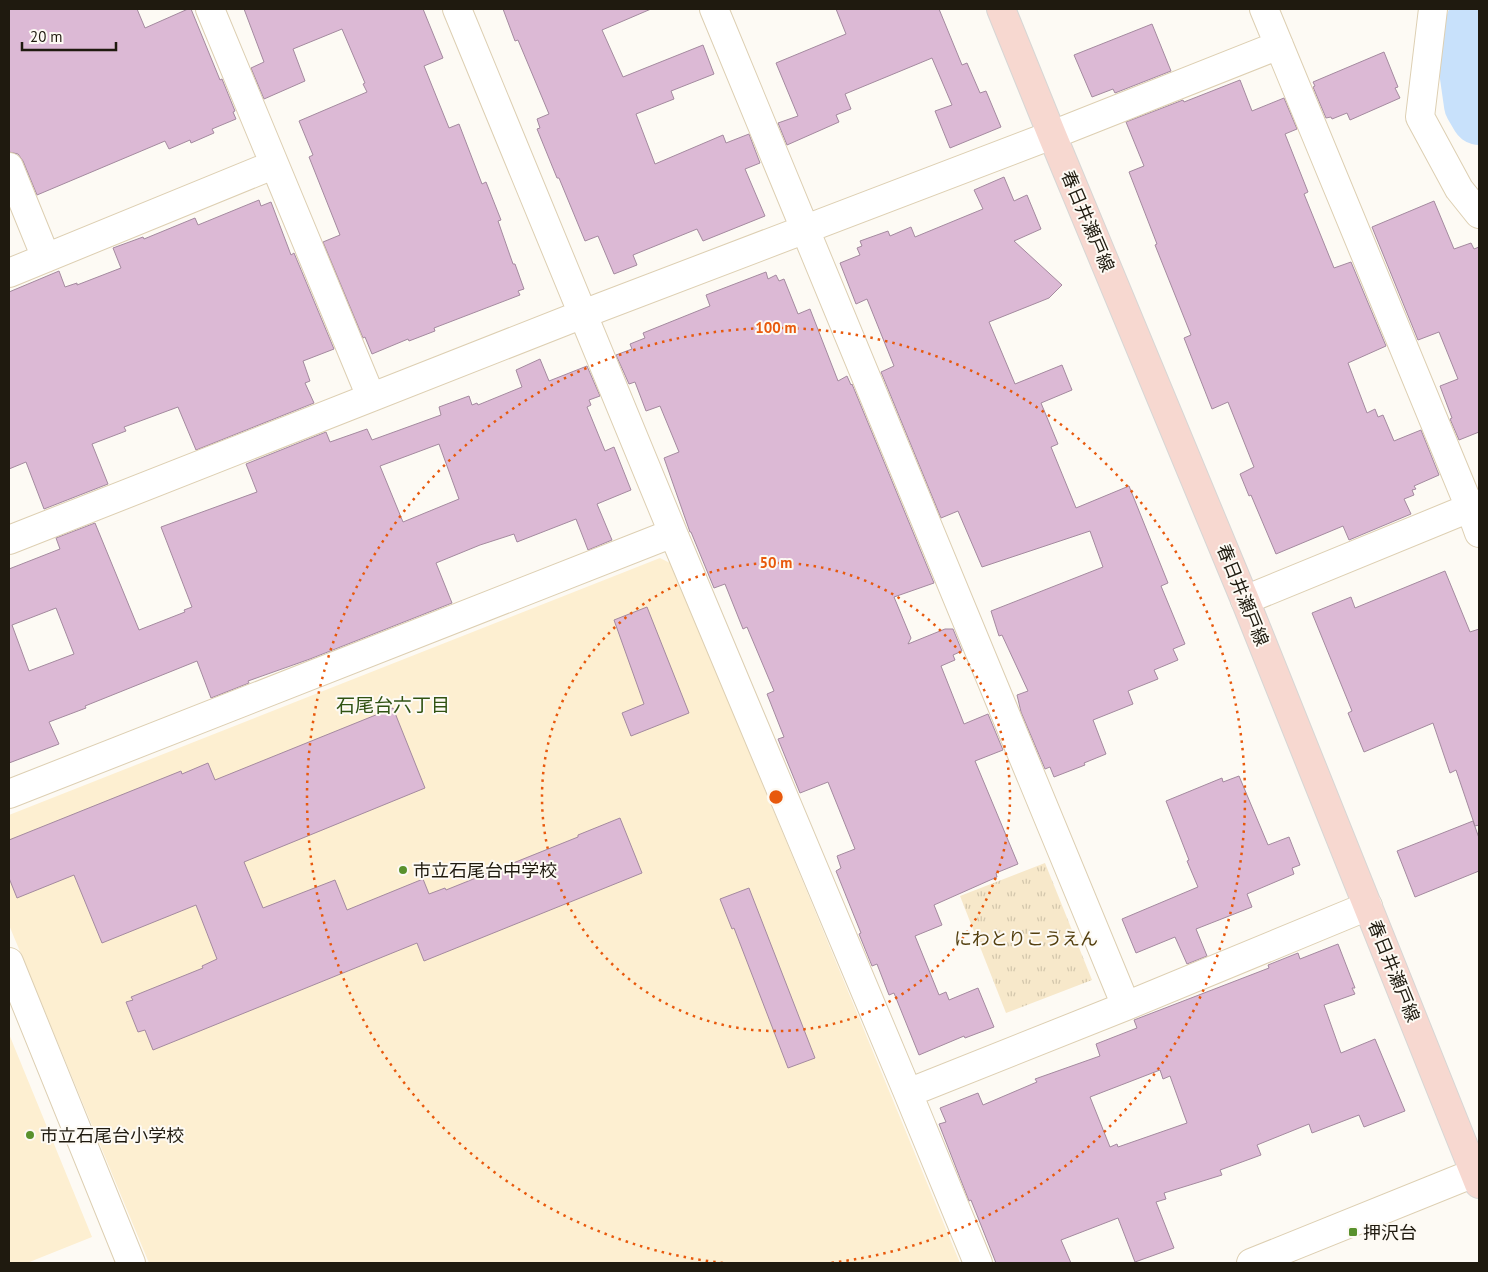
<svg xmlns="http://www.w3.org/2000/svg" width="1488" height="1272" font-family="'PT Sans','Noto Sans JP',sans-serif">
	<defs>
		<pattern id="park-tufts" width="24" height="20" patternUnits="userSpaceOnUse" patternTransform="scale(1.25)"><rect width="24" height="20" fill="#f7e8ca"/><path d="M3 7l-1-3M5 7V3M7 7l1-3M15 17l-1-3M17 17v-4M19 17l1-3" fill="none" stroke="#d3c6ac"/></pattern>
	</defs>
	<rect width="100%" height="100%" fill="#fdfaf4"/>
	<path fill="#fdefd1" d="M 660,558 L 672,564 L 960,1263 L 149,1263 L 9,925 L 9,815 Z
		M 9,1034 L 92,1237 L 27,1263 L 9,1263 Z"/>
	<path fill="url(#park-tufts)" d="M 1045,863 L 1092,980 L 1006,1013 L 960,896 Z"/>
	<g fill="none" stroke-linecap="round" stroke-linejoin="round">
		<path stroke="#c8e1fb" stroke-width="56" d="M 1479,9 L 1464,49 L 1472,105 L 1479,117"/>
	</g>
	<path fill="#dcb9d5" stroke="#a48a9f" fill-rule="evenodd" d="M 9,9 L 137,9 L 145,28 L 188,9 L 191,9 L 220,80 L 222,79 L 235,111 L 233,112 L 236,119 L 212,129 L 214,133 L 191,143 L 190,140 L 169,149 L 165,141 L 37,195 L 23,161 L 18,154 L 9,152 Z
		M 244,9 L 423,9 L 443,58 L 424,66 L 449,128 L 459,124 L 482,184 L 486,182 L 501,220 L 498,221 L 513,264 L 515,264 L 524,289 L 518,291 L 520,295 L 434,328 L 435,331 L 409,341 L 408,339 L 372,354 L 365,337 L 363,338 L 323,242 L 340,235 L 309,157 L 313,155 L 299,121 L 367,92 L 363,84 L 365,83 L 342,29 L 293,49 L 305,81 L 264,99 L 251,68 L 264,62 Z
		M 503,9 L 651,9 L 602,30 L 623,77 L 703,45 L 714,74 L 671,91 L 674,99 L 636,114 L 655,164 L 723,135 L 726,143 L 749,134 L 760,163 L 745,169 L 765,216 L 703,241 L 697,229 L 633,255 L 637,265 L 614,274 L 598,236 L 585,241 L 559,178 L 557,178 L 537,129 L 540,128 L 537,119 L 549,114 L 518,40 L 515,41 Z
		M 836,9 L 939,9 L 962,65 L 967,63 L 980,93 L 986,91 L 1001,127 L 950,148 L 935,111 L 952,105 L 932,58 L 845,94 L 851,109 L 836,115 L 839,122 L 787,145 L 778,123 L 798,116 L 776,63 L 846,34 Z
		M 1152,24 L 1171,71 L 1115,93 L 1113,89 L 1092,97 L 1074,55 Z
		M 1384,52 L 1398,87 L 1395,88 L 1400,98 L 1350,120 L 1347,113 L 1332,119 L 1331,117 L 1326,118 L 1313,87 L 1315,86 L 1313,82 Z
		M 1240,80 L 1252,111 L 1284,98 L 1297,129 L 1285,134 L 1308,192 L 1304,194 L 1334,268 L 1351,262 L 1386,346 L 1348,363 L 1367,413 L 1375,409 L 1378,417 L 1383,415 L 1394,441 L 1421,430 L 1439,475 L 1414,486 L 1416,489 L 1412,490 L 1414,495 L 1404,499 L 1411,514 L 1349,540 L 1343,526 L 1276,554 L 1251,495 L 1249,496 L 1240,474 L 1254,467 L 1228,402 L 1212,409 L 1184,338 L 1191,335 L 1155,245 L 1157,244 L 1129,172 L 1144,166 L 1126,122 L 1183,100 L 1184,102 Z
		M 1004,177 L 1014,201 L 1027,195 L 1041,229 L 1014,241 L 1062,285 L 1049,298 L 989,322 L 1015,384 L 1062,365 L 1072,390 L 1041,403 L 1058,444 L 1051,447 L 1076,508 L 1129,486 L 1168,583 L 1161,586 L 1185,644 L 1173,649 L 1178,660 L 1154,670 L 1158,679 L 1128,691 L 1133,704 L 1093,720 L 1106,754 L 1084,763 L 1085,765 L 1054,777 L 1050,767 L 1045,769 L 1021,712 L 1017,695 L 1028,691 L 1002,635 L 999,636 L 991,611 L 1103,567 L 1090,531 L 982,567 L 958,511 L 941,518 L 881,372 L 894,366 L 867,299 L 856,304 L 840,263 L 860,255 L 857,248 L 862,246 L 860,241 L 888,231 L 890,236 L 911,227 L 915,237 L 983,209 L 974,190 Z
		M 259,200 L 261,206 L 271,202 L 291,255 L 294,253 L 334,349 L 303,361 L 310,381 L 305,383 L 314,403 L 196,450 L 178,407 L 124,427 L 126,431 L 92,444 L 108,484 L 44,509 L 26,462 L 9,469 L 9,292 L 59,271 L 65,287 L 77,283 L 77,285 L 121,268 L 113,248 L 143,237 L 144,239 L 195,218 L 198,225 Z
		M 1434,201 L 1454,249 L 1471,243 L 1474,249 L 1479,247 L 1479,432 L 1459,440 L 1450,419 L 1452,418 L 1440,386 L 1458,379 L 1439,332 L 1418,340 L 1372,227 Z
		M 766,272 L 768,279 L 776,275 L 779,281 L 784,279 L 798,314 L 810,309 L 838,381 L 847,376 L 851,385 L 852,384 L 934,583 L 894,597 L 911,638 L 908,644 L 945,629 L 953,629 L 962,651 L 953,655 L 955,660 L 941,666 L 964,724 L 988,714 L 1003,750 L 975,761 L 1018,864 L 996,873 L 997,877 L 934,905 L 942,925 L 915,936 L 939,995 L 946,992 L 949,1000 L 978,988 L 994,1027 L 965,1038 L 964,1036 L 919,1055 L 894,993 L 889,995 L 877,964 L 872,966 L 859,934 L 861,933 L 836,871 L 841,868 L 837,856 L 855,849 L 828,782 L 800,793 L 778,739 L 784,737 L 767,694 L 774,691 L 747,627 L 743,629 L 725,584 L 714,588 L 691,532 L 690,532 L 664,458 L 679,452 L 660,406 L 646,411 L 635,382 L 629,384 L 616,355 L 632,349 L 630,344 L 645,338 L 643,333 L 710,306 L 706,295 Z
		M 540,359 L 549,381 L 587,366 L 600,396 L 589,400 L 591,405 L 587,407 L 605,451 L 614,447 L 631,490 L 597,504 L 612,540 L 588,550 L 576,519 L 517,542 L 514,534 L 480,545 L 436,563 L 452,603 L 310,659 L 248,681 L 249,683 L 211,698 L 197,661 L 85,706 L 86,708 L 49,722 L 59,744 L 9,763 L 9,569 L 60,549 L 56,538 L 95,523 L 139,630 L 185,612 L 184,610 L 192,607 L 161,527 L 257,492 L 246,464 L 326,432 L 330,442 L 367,429 L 372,440 L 441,415 L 439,407 L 469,396 L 472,405 L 477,403 L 478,405 L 522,387 L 516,370 ZM 439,444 L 459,499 L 403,522 L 380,466 ZM 56,608 L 74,654 L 29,671 L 12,625 Z
		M 1445,571 L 1470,632 L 1479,629 L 1479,825 L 1475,826 L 1456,770 L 1450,773 L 1433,723 L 1364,752 L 1348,713 L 1352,711 L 1312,613 L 1351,597 L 1355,608 Z
		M 647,607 L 689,713 L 631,736 L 622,713 L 644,704 L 614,620 Z
		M 393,708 L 425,788 L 244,862 L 263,908 L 335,880 L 347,910 L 423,879 L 429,894 L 445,888 L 446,890 L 578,837 L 578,835 L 620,818 L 642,873 L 424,961 L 417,943 L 153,1050 L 145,1030 L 138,1032 L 126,1002 L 133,1000 L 131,997 L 203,968 L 202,966 L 217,959 L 196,905 L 102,943 L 74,875 L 17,898 L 9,878 L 9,840 L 181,771 L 182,774 L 208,763 L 215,780 Z
		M 1239,776 L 1268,845 L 1289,837 L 1300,865 L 1292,868 L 1294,874 L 1247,894 L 1252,907 L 1196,929 L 1207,956 L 1187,964 L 1175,937 L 1136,953 L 1122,919 L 1198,887 L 1187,861 L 1189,860 L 1166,801 L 1222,778 L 1223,782 Z
		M 1473,821 L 1479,838 L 1479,871 L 1415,897 L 1397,851 Z
		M 749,888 L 815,1058 L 788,1068 L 734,928 L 732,929 L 720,899 Z
		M 1338,944 L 1355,988 L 1352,988 L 1355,994 L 1324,1005 L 1341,1053 L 1375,1039 L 1405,1111 L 1364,1127 L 1359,1115 L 1312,1133 L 1309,1124 L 1257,1145 L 1261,1155 L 1220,1170 L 1222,1175 L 1164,1193 L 1166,1199 L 1156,1202 L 1174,1248 L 1149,1257 L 1135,1262 L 1118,1218 L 1061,1240 L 1071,1263 L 996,1263 L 971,1200 L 969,1201 L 939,1124 L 946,1122 L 940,1108 L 978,1093 L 983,1105 L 1037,1082 L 1035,1079 L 1100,1056 L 1096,1044 L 1137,1028 L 1134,1020 L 1269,968 L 1268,965 L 1298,953 L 1300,959 ZM 1160,1070 L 1163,1079 L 1170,1076 L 1187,1123 L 1118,1147 L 1117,1144 L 1110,1147 L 1090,1097 Z"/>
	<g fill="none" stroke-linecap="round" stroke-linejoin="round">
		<g stroke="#ddcfb2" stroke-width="30">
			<path id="minor" d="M 210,9 L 371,397
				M 457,9 L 673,533 L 908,1093 L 978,1263
				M 714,9 L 1126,1006
				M 1264,9 L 1470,508 L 1479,533
				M 1433,9 L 1420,117 L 1459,189 L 1479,214
				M 9,167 L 46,258
				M 9,273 L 273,165
				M 9,540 L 583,314 L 1052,135 L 1279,45
				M 1245,600 L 1479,504
				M 9,794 L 673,533
				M 9,962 L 131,1263
				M 908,1093 L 1126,1006 L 1368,906
				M 1251,1263 L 1479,1171"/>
		</g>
		<g stroke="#d7d6d4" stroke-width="30">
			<path id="major" d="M 1001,9 L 1052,135 L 1245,600 L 1479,1184"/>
		</g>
		<use href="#minor" stroke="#fff" stroke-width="28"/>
		<use href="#major" stroke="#f7d8d0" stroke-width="28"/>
	</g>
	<g fill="none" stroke="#e8590c" stroke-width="2.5" stroke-dasharray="2.5 5">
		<circle cx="776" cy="797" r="234"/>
		<path d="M723 1263A469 469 0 1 1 829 1263"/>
	</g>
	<g fill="#59912d" stroke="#fdfaf4" stroke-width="2">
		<circle cx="403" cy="870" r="5"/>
		<circle cx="30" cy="1135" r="5"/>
		<rect x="1348" y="1227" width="10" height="10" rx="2.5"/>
	</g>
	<g text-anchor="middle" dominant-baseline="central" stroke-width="4" stroke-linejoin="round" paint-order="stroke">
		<g font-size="18" fill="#1f1a0f" stroke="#fdfaf4">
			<text transform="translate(1088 221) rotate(67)">春日井瀬戸線</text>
			<text transform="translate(1243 595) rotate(68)">春日井瀬戸線</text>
			<text transform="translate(1394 971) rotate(68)">春日井瀬戸線</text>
		</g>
		<g font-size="18" fill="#1f1a0f" stroke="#fdfaf4" text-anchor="start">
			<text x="413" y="870">市立石尾台中学校</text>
			<text x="40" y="1135">市立石尾台小学校</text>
			<text x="1363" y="1232">押沢台</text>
		</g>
		<g font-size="18" fill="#533f0f" stroke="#fdfaf4">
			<text x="1026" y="938">にわとりこうえん</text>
		</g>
		<g font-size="19" fill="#305313" stroke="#fdfaf4">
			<text x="393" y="705">石尾台六丁目</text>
		</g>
	</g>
	<circle cx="776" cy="797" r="8" fill="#e8590c" stroke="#fdfaf4" stroke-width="2.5"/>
	<g font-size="15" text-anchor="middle" font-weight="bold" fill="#e8590c" stroke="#fdfaf4" stroke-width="4" stroke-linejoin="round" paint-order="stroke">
		<text x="776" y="333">100 m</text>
		<text x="776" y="568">50 m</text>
	</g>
	<rect width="1488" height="1272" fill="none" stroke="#1f1a0f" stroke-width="20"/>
	<path d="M22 42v8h94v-8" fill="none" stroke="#1f1a0f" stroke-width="2.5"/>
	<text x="30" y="42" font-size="15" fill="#1f1a0f" stroke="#fdfaf4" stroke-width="4" paint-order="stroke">20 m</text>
</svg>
